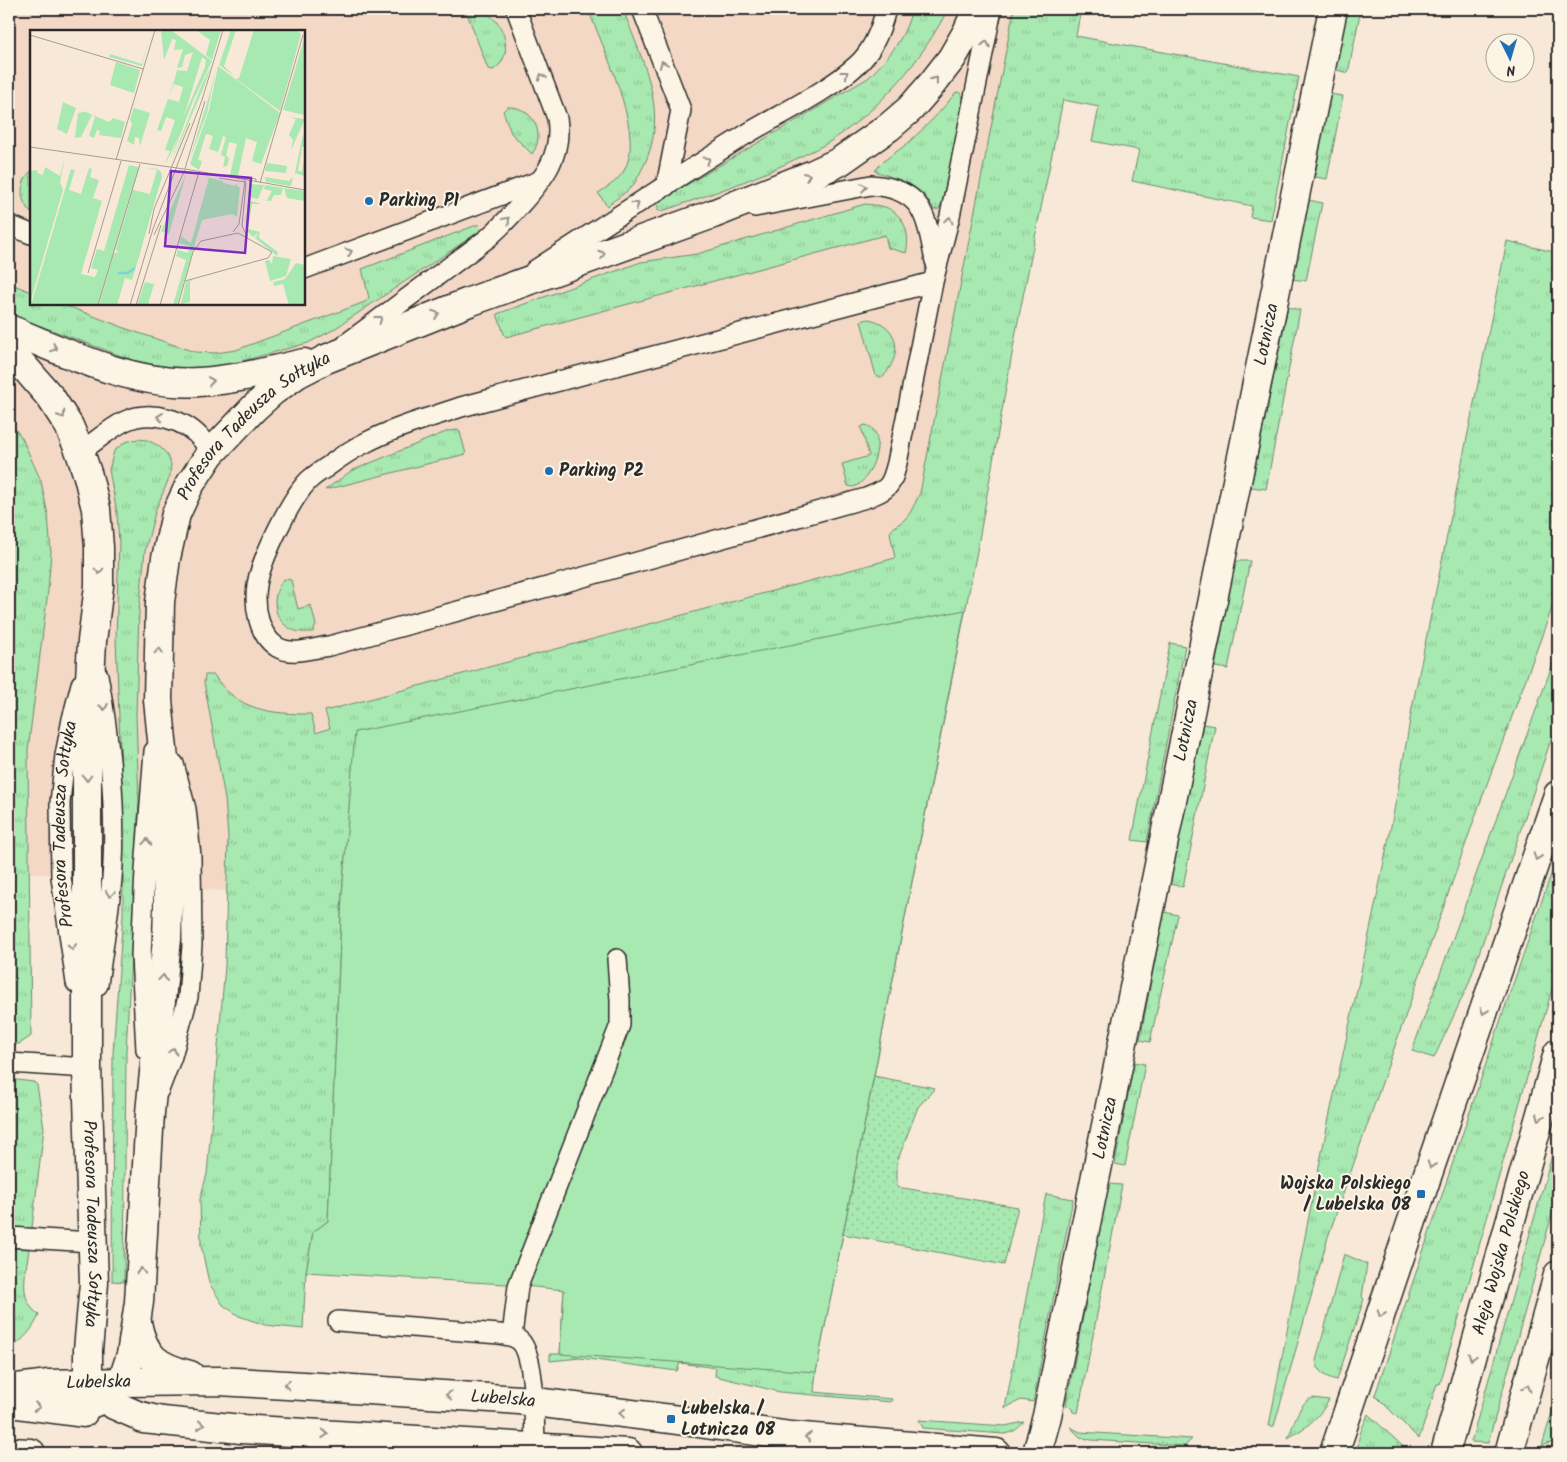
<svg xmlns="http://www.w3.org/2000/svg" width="1567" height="1462" font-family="Kalam,sans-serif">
	<defs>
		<pattern id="grass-tufts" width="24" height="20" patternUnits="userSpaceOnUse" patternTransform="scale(1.25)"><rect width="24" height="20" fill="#a8e8b1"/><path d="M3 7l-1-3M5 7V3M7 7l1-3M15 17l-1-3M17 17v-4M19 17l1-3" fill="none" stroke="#91c798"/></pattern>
		<pattern id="garden-dots" width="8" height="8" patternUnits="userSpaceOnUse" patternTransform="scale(1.25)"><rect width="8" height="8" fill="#a8e8b1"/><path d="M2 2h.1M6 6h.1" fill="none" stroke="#91c798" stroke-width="1.8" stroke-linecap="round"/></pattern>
	</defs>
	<rect width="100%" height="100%" fill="#f8e8d7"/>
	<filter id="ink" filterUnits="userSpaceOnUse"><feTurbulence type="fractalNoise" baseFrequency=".02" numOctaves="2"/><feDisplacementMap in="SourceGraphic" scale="10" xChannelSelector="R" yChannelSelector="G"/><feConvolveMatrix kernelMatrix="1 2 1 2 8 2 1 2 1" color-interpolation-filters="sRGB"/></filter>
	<g filter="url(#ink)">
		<path fill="#f4d8c6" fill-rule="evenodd" d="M 9,9 L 1081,9 L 1017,326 L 977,551 L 802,642 L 355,732 L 342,894 L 225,891 L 9,871 ZM 31,31 L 304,31 L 304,304 L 31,304 Z"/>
		<path fill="url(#grass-tufts)" stroke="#6a8a6e" d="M 588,9 L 623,9 C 643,64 672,114 641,171 C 639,175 637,180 634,184 C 627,193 615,199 607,206 L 598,193 C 611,185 622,178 627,164 C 642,128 602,45 588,9 Z
			M 912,9 L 933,13 L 934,9 L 948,9 C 921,61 883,106 834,139 C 824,146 811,151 800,157 C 756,179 709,195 662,211 L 658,211 L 658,202 L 661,200 L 868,78 C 890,56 904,40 912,9 Z
			M 1014,9 L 1081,9 L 1076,36 L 1299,77 L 1271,220 L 1250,217 L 1252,206 L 1132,181 L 1139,150 L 1092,141 L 1099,107 L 1063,100 L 1017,326 L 977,551 L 816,1372 L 814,1392 L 892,1399 L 891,1402 L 780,1392 L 715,1376 L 716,1368 L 680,1363 L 677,1371 L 580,1358 L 550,1361 L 550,1354 L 560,1354 L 564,1290 L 798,1355 L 353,763 L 342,894 L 328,1221 L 313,1232 L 306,1272 L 303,1329 L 265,1325 L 239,1316 L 223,1305 L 209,1283 L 201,1245 L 200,1199 L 207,1174 L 225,966 L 228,837 L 225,799 L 204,682 L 205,675 L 214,675 C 237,711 272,714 311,714 L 316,733 L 330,728 L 325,711 L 895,558 L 890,533 C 893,526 900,524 905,519 C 912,512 915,502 920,493 Z
			M 1343,9 L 1361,9 L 1348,73 L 1333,69 Z
			M 472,10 C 501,8 519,55 493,70 L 488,69 L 468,16 Z
			M 956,92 L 961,93 L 964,100 L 942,203 L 939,209 L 934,210 C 920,183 901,181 875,171 C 883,159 897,152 908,143 C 925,127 942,111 956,92 Z
			M 1329,94 L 1343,96 L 1327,179 L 1315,177 Z
			M 507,107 C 532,105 547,134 532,154 L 511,133 L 503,111 Z
			M 31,171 L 31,213 C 19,200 19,183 31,171 Z
			M 1309,200 L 1322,203 L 1306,281 L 1292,279 Z
			M 865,204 C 871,205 879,205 885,207 C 904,214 911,234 906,253 L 888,248 L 885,235 L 506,337 L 504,334 L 497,314 L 641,262 L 697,254 Z
			M 479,224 L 480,231 L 333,330 L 308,343 L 217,368 L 182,370 L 145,365 L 9,314 L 9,283 L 31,292 L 31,304 L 62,304 L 130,330 L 195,352 L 215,353 L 236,350 L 365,302 L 369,298 L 362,269 Z
			M 1507,241 L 1558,253 L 1558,592 L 1480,803 L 1328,1237 L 1274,1426 L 1269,1426 C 1292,1305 1314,1183 1341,1063 C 1367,945 1393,827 1412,708 Z
			M 1288,307 L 1300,310 L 1266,489 L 1251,487 Z
			M 868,319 C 893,323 903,345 890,367 C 888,370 886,375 883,376 C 880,378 879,377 876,376 L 861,321 Z
			M 9,421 L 22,438 L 41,481 L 48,515 L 51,553 L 48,591 L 28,750 L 31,1036 L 21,1043 L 9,1047 Z
			M 865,425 C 890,429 872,483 853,487 L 848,486 L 842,464 L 869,456 L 861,427 Z
			M 458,430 L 460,432 L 466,454 L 325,490 L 351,471 L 448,431 Z
			M 138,439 L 147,440 L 159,446 L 167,454 L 171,464 L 170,476 L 156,509 L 145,551 L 139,612 L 136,715 L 139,801 L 126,1052 L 124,1282 L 112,1281 L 113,1052 L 123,915 L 123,823 L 116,638 L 119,543 L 117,513 L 109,470 L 114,451 L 125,442 Z
			M 1235,561 L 1250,561 L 1228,669 L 1215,667 Z
			M 284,579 L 291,580 L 298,609 L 311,605 L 316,625 L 313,632 C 307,632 300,633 293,630 C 272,621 270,595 284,579 Z
			M 1170,643 L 1185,646 L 1147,842 L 1132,840 Z
			M 1558,649 L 1558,719 L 1469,983 L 1434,1058 L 1412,1051 Z
			M 1203,724 L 1215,726 L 1183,887 L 1169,884 Z
			M 1558,854 L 1558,968 L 1440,1384 L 1437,1384 L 1419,1439 L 1375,1395 L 1501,1019 Z
			M 1164,912 L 1178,915 L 1150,1042 L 1140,1040 Z
			M 1134,1062 L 1145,1064 L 1125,1166 L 1115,1164 Z
			M 9,1079 L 34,1082 L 37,1085 L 44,1128 L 32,1228 L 9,1227 Z
			M 1558,1134 L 1558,1193 L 1488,1443 L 1471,1442 Z
			M 1108,1184 L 1122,1185 L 1078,1413 L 1073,1412 L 1071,1407 L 1066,1406 Z
			M 1046,1194 L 1073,1199 L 1033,1402 L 1021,1400 L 1005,1408 Z
			M 9,1248 L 29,1249 C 26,1274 17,1298 39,1315 C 34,1328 22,1342 9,1349 Z
			M 1344,1254 L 1367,1264 L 1362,1297 L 1364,1299 L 1337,1380 C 1325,1377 1319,1374 1316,1361 Z
			M 1558,1391 L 1558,1440 L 1542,1446 Z
			M 1313,1398 L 1329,1400 C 1319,1418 1306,1428 1288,1438 C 1294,1425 1298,1402 1313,1398 Z
			M 1368,1414 L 1410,1453 L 1360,1453 C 1354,1442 1364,1425 1368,1414 Z
			M 919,1420 L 1005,1426 L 1024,1422 C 1018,1429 1013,1433 1004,1434 L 923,1428 Z
			M 1070,1427 L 1080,1432 L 1192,1439 L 1185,1446 L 1091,1440 L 1080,1437 Z"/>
		<path fill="#a8e8b1" stroke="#6a8a6e" d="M 965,610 L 816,1372 L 560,1354 L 564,1290 L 505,1284 L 306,1272 L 313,1232 L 328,1221 L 342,894 L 355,732 Z"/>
		<path fill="url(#garden-dots)" stroke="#6a8a6e" d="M 874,1076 L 935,1088 L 918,1107 L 897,1162 L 897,1187 L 1018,1207 L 1004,1265 L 843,1234 Z"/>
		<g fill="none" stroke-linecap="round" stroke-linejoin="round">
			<g stroke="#2b2b2b" stroke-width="22">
				<g id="service">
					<path d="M 642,9 L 681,110 L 666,186"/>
					<path d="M 755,207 L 871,185 C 924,189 926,216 935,261"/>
					<path d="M 9,225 L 31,234"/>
					<path d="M 304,269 L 539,181"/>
					<path d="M 535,270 C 605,225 674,179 745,135 C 780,114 827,92 857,65 C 873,51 881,29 886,9"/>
					<path d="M 933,282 L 461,407 C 429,418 395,427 365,443 C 352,449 339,458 327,467 C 321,471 314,475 308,481 C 290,500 261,559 257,585 C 254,606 258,635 277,647 C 292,656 314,648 329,646 L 562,583 L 866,498 C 889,489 891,487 897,463 L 933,282 L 950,216 L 992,9"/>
					<path d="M 347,343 L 488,238 C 500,227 511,216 521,204 C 544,178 563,155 557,118 L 516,9"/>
					<path d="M 80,452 C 95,442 109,429 125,421 C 150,409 186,419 203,441 C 206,445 208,450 210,454"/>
					<path id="s1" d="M 76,983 L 61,877 L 60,803 L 65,755 L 72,719 L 81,684"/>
					<path d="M 98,985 C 103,945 111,904 113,864 C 116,804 109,734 98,675"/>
					<path d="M 146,1050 L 141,956 L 145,870 L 154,751"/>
					<path d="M 9,1063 L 87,1068"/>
					<path d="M 159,1090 L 172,1056 L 188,997 L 192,945 L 191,856 L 186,809 L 174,764"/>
					<path d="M 9,1237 L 92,1242"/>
					<path d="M 338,1321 L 499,1334 C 507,1335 515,1336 521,1342 C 536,1360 534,1422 535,1447"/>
					<path d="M 512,1336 L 518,1286 L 620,1025 L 620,1000 L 617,959"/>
				</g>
			</g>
			<g stroke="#2b2b2b" stroke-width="31">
				<g id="minor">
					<path d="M 9,1452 L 31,1453"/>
					<path id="s2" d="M 1037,1453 L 1047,1416 L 1333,9"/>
				</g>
			</g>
			<g stroke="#2b2b2b" stroke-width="31">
				<g id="tertiary">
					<path d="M 9,329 C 66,353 136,387 199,382 C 234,380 270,371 304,363"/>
					<path id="s3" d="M 9,350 L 27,370 L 51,398 L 69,426 L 80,452 L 88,476 L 96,509 L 99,547 L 99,586 L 92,641 L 87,738 L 87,1068 L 94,1283 L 88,1350 L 88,1370 L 91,1382 L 98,1392 L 114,1405 L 137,1415 L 161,1421"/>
					<path d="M 137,1323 C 144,1357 157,1367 190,1375"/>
					<path id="s4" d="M 9,1389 L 49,1384 L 122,1382 L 219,1381 L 338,1388 L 519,1400 L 671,1419 L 791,1436 L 996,1453"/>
					<path d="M 9,1403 L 83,1413"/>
					<path id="s5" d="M 65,1410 L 85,1406 L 101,1400 L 112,1393 L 122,1382 L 131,1355 L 139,1302 L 150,1113 L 167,939 L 168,905 L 168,799 L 158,700 L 160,602 L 166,558 L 176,514 L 189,486 L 210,454 L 254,408 L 273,391 L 297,374 L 326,359 L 469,302 L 713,214 L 811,175 L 839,162 L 889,127 L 910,109 L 931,85 L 952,58 L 967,32 L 977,9"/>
					<path d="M 143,1419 L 241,1429 L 628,1453"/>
				</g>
			</g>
			<g stroke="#2b2b2b" stroke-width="31">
				<g id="primary">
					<path d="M 1334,1453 L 1421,1194 L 1558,795"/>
					<path id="s6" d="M 1445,1453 L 1558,1053"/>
					<path d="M 1509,1453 L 1558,1275"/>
				</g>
			</g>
			<use href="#service" stroke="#fcf5e5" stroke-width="19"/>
			<use href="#minor" stroke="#fcf5e5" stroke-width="28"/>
			<use href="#tertiary" stroke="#fcf5e5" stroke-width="28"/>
			<use href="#primary" stroke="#fcf5e5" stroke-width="28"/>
		</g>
		<defs><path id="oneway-chevron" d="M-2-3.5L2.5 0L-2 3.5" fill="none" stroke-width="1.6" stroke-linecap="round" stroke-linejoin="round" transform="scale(1.25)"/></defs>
		<g stroke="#949088">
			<use href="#oneway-chevron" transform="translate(986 44) rotate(-79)"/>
			<use href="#oneway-chevron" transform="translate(663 64) rotate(-111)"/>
			<use href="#oneway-chevron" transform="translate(845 74) rotate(-38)"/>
			<use href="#oneway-chevron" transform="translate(542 77) rotate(-111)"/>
			<use href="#oneway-chevron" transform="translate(935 80) rotate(-52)"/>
			<use href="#oneway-chevron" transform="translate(707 160) rotate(-32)"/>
			<use href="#oneway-chevron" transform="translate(807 176) rotate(-23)"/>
			<use href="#oneway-chevron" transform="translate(864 187) rotate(-9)"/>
			<use href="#oneway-chevron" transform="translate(636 205) rotate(-33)"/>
			<use href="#oneway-chevron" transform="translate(507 220) rotate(-48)"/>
			<use href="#oneway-chevron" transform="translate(949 220) rotate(-75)"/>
			<use href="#oneway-chevron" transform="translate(349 252) rotate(-20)"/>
			<use href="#oneway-chevron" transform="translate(602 254) rotate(-20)"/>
			<use href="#oneway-chevron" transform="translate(436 314) rotate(-21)"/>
			<use href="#oneway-chevron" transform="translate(379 319) rotate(-37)"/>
			<use href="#oneway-chevron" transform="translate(54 348) rotate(22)"/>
			<use href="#oneway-chevron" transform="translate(211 381) rotate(-8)"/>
			<use href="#oneway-chevron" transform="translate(62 415) rotate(57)"/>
			<use href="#oneway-chevron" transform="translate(160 417) rotate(-173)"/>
			<use href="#oneway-chevron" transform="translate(99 571) rotate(90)"/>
			<use href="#oneway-chevron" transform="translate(159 651) rotate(-88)"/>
			<use href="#oneway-chevron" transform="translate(104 707) rotate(80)"/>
			<use href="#oneway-chevron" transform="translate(87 778) rotate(90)"/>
			<use href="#oneway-chevron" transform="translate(147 842) rotate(-86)"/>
			<use href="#oneway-chevron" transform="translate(1537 857) rotate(109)"/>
			<use href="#oneway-chevron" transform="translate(110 894) rotate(98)"/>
			<use href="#oneway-chevron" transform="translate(72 947) rotate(83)"/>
			<use href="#oneway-chevron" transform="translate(163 978) rotate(-84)"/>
			<use href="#oneway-chevron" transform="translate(1484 1011) rotate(109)"/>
			<use href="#oneway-chevron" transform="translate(173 1051) rotate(-74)"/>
			<use href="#oneway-chevron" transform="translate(1540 1117) rotate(106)"/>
			<use href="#oneway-chevron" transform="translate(1431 1165) rotate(109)"/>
			<use href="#oneway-chevron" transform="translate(141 1271) rotate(-87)"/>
			<use href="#oneway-chevron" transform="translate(1381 1314) rotate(109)"/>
			<use href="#oneway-chevron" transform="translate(1472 1357) rotate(106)"/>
			<use href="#oneway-chevron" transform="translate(287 1385) rotate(-177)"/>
			<use href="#oneway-chevron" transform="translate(1527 1388) rotate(-75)"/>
			<use href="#oneway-chevron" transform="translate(449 1395) rotate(-176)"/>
			<use href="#oneway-chevron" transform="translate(37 1407) rotate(8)"/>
			<use href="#oneway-chevron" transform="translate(622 1413) rotate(-173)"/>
			<use href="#oneway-chevron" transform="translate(201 1425) rotate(5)"/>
			<use href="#oneway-chevron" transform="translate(325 1434) rotate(4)"/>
			<use href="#oneway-chevron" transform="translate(808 1437) rotate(-175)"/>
		</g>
	</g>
	<g fill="#1f6fb2" stroke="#fcf5e5" stroke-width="2">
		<circle cx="369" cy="201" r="5"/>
		<circle cx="549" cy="471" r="5"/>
		<rect x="1416" y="1189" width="10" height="10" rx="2.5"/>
		<rect x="666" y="1414" width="10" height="10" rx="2.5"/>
	</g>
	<g text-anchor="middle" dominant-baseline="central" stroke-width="4" stroke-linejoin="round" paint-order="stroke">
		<g font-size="18" font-weight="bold" fill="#2b2b2b" stroke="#fcf5e5" text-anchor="start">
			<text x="379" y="201">Parking P1</text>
			<text x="559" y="471">Parking P2</text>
			<text x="1411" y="1184" text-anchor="end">Wojska Polskiego<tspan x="1411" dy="21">/ Lubelska 08</tspan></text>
			<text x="681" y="1409">Lubelska /<tspan x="681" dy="21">Lotnicza 08</tspan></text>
		</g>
		<g font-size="18" fill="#2b2b2b" stroke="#fcf5e5">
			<text stroke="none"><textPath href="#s2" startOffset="1142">Lotnicza</textPath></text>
			<text stroke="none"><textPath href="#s5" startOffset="1059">Profesora Tadeusza Sołtyka</textPath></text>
			<text stroke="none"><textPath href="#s2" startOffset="738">Lotnicza</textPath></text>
			<text stroke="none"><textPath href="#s1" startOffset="160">Profesora Tadeusza Sołtyka</textPath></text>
			<text stroke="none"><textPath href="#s2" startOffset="332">Lotnicza</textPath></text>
			<text stroke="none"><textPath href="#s3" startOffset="900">Profesora Tadeusza Sołtyka</textPath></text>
			<text stroke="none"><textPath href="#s6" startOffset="208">Aleja Wojska Polskiego</textPath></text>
			<text stroke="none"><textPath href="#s4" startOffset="90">Lubelska</textPath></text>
			<text stroke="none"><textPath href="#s4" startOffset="495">Lubelska</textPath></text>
		</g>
	</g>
	<g transform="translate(30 30)">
		<rect width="275" height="275" fill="#f8e8d7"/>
		<path d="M 131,0 L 141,0 L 182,31 L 163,71 L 147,113 L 139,132 L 149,105 L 137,131 L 135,134 L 140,121 L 135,120 L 145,90 L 136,87 L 131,101 L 127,100 L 138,69 L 149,72 L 153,57 L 144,54 L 139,67 L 147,41 L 144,40 L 157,41 L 163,22 L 155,25 L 152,37 L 147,38 L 153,19 L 144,20 L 146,10 L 142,9 L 134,30 ZM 172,27 L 176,30 L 175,37 L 154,86 ZM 166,0 L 191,0 L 182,30 L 176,25 L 180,10 ZM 201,0 L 206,0 L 194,36 L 204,46 L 189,35 ZM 224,0 L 267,0 L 271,4 L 250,81 L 206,49 L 209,48 ZM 120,5 L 112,36 L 79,27 L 80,24 L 112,34 ZM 86,32 L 110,40 L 104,63 L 80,55 ZM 181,36 L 174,57 L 141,133 L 172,54 ZM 188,36 L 250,83 L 231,134 L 222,131 L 227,112 L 216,108 L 208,146 L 200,145 L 207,114 L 199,112 L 196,126 L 199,128 L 197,136 L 193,137 L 195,127 L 191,125 L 196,107 L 193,106 L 188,122 L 179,119 L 183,106 L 176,104 L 168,130 L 172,131 L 169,140 L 160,134 L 179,80 ZM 186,39 L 177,83 L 159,131 L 180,63 ZM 109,62 L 104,78 L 120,83 L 110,116 L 109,108 L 105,107 L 104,115 L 97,111 L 102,94 L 100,89 ZM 33,72 L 46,78 L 37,104 L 27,99 ZM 49,79 L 79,92 L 83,88 L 95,92 L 91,108 L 69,105 L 70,101 L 67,100 L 64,108 L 59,106 L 65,87 L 62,85 L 51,107 L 45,108 L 48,83 L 55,82 ZM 260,87 L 275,89 L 261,120 L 263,110 L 259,105 L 266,89 ZM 273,104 L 275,117 L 272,117 L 268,141 L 272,141 L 275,124 L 274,146 L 265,143 ZM 35,127 L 30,152 L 33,160 L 0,273 L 0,141 L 8,140 L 7,143 L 13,145 L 15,137 L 30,146 ZM 237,133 L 257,136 L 256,143 L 235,141 ZM 59,138 L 62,139 L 60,147 L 69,150 L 63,168 L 51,164 ZM 117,138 L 127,139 L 131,142 L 132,147 L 102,250 L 95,248 L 127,140 ZM 156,144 L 139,204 L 131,201 L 130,205 L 132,199 ZM 176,147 L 193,151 L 191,157 L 191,152 L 180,150 L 174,175 L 179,179 L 174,179 L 172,185 L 181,186 L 182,179 L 187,180 L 184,183 L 200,182 L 205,154 L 210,158 L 207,187 L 202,184 L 172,190 L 147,275 L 143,275 L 156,230 L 146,226 L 148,220 L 158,223 L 160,216 L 149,213 L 151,206 L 161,213 L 179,149 ZM 235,147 L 259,151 L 263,147 L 261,156 L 236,152 ZM 220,154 L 234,155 L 228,169 L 218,167 L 219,160 L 223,160 L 219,159 ZM 235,155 L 253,158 L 251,165 L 244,165 L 241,171 L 234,170 L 237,170 L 242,161 L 234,159 ZM 254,158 L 275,161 L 275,171 L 257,168 ZM 218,170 L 231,174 L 222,174 L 218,199 L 230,202 L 229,208 L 248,222 L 247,226 L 225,208 L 229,203 L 223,207 L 216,200 ZM 243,226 L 261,229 L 256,246 L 240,251 L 235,231 L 239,230 L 242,234 ZM 266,233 L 275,235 L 275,275 L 259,275 L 253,254 L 244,256 L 243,252 L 255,249 ZM 165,249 L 160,252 L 160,272 L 151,274 L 156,252 ZM 115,252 L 124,254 L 118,275 L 107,275 Z" fill="#a8e8b1" fill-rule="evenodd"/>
		<path d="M 122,164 L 122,171 L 109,228 L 102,227 Z" fill="#a8e8b1"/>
		<path d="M 179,149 L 205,156 L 200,184 L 168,187 Z" fill="#a8e8b1"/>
		<path d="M 275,6 L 275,72 L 274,85 L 253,80 ZM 99,135 L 109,137 L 68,275 L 1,275 L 41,139 L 45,140 L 39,160 L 72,171 L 51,244 L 65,247 L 68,240 L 61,238 L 67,219 L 74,221 ZM 103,160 L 120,164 L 87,275 L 69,275 L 84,223 L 88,223 L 86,219 Z" fill="#a8e8b1"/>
		<path fill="none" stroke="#81d2d8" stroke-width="2.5" d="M 88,243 L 98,243 L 105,238"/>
		<path fill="none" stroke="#a69c92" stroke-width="1" d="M 0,5 L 113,39M 0,117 L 154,139M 86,130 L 125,0M 155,139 L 275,160M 212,147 L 226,149 L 226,152M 189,148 L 215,152M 214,150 L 216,153 L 212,196 L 217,206M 230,153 L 273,5M 203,202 L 209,194 L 215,151M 119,204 L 124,179 L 160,93M 124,205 L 154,142 L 175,71M 58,243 L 91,131M 68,275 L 110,134M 100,275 L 123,199 L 172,70 L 193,0M 106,275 L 131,195M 130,275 L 169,142M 148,275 L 163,222 L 171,211 L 208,203 L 242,222 L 238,228 L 155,251"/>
		<path fill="#7b2cbf" fill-opacity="0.15" stroke="#7b2cbf" stroke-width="2.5" d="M 141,141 L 221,148 L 215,223 L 135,216 Z"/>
		<rect width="275" height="275" fill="none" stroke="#2b2b2b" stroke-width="2.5"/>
	</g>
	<rect width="1567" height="1462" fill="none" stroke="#fcf5e5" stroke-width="30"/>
	<rect x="15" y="15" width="1537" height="1432" fill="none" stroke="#2b2b2b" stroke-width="2" filter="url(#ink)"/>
	<g transform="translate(1510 58) rotate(175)"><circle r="24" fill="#fcf5e5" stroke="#a8a49b"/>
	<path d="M0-4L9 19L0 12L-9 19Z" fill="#1f6fb2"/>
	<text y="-8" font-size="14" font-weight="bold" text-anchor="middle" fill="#2b2b2b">N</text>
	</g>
</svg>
